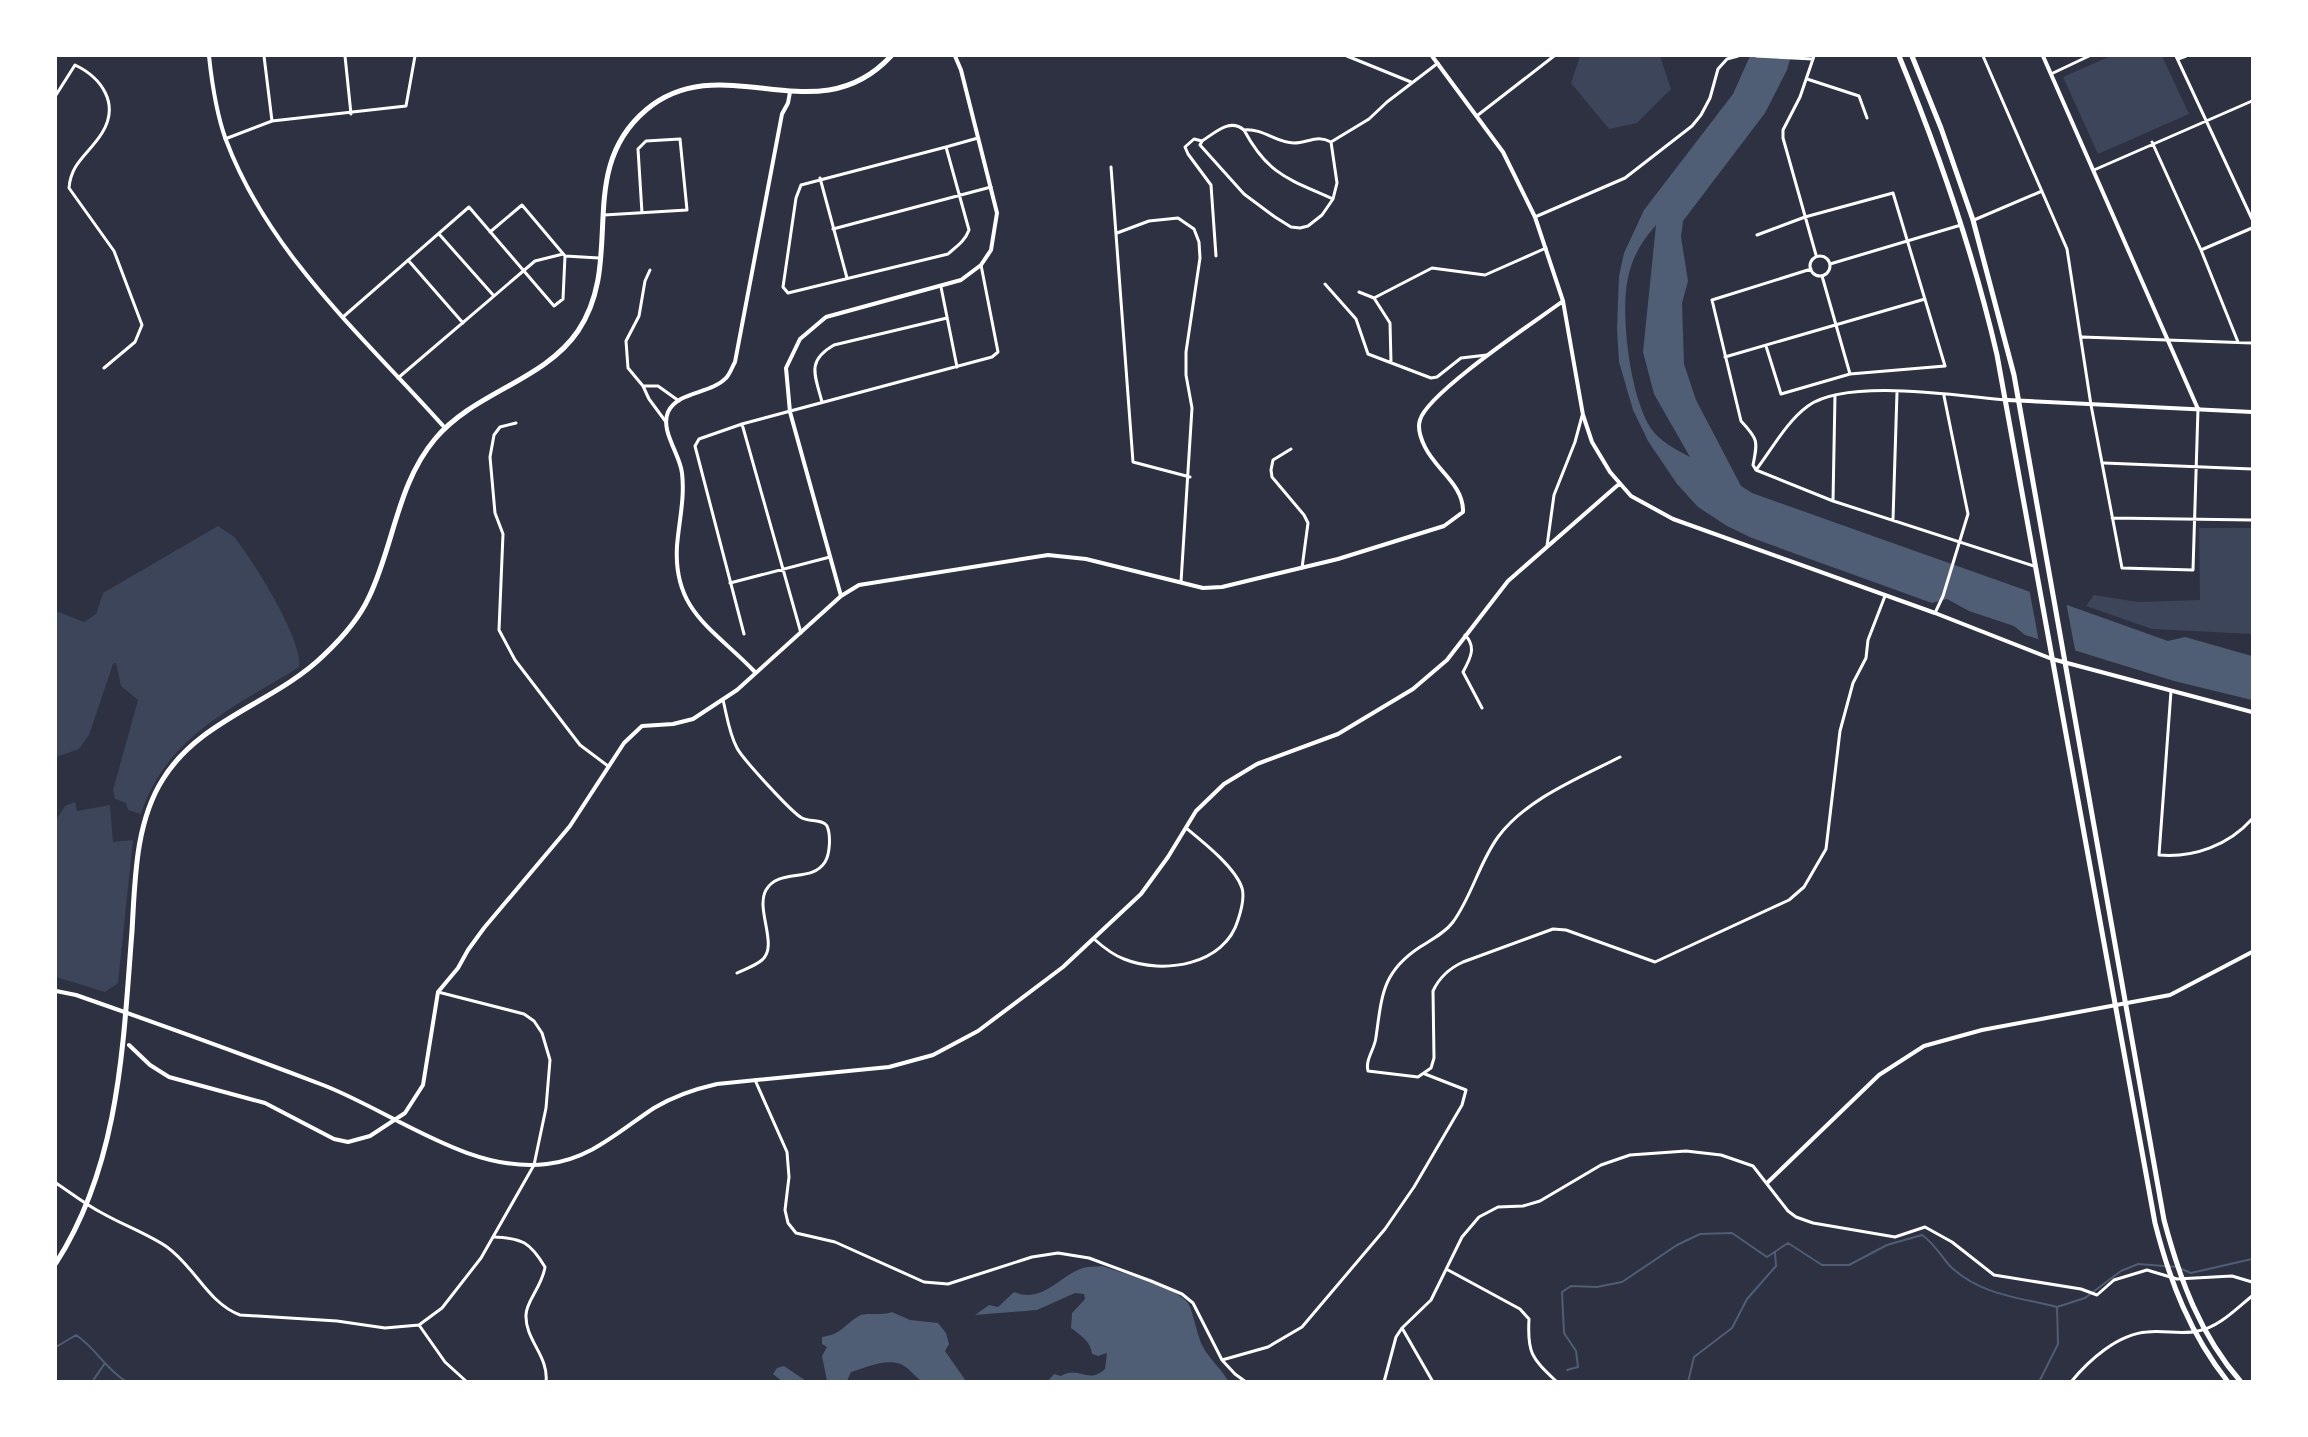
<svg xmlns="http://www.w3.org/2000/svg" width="2308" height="1437" font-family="'Nunito Sans',sans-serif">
	<rect width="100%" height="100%" fill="#2d3142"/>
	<path fill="#3c4559" d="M 1580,56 L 1660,56 L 1671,89 L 1637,123 L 1609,129 L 1571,83 Z
		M 2111,56 L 2162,56 L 2189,114 L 2098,154 L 2063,77 Z
		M 218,526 C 223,530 230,533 234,537 C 252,558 304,642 299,667 C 235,707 166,736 141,814 L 128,810 L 126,803 L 115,799 L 113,790 L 138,700 L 121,686 L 116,663 L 113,664 L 89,735 L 79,749 L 56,757 L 56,611 L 84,622 L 96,614 L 103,593 Z
		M 2199,528 L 2252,528 L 2252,634 L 2152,629 L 2086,606 L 2094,595 L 2138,602 L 2200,600 Z
		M 75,802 L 77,811 L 110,805 L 113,842 L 133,840 L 118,983 L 105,992 L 56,977 L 56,820 L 65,806 Z"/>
	<path fill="#4f5d75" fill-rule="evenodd" d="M 1750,56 L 1791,56 L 1787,70 L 1765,113 L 1683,221 L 1681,237 L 1688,281 L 1682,303 L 1684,364 L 1696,400 L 1741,486 L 1752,493 L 2168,641 L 2185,637 L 2252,656 L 2252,700 L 2174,681 L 2025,635 L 2014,626 L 1969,611 L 1947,599 L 1932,603 L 1752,538 L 1727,526 L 1698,507 L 1677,484 L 1648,441 L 1633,410 L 1619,362 L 1617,329 L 1619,276 L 1624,253 L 1644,210 L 1733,94 ZM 1656,225 L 1643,352 L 1654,394 L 1690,457 C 1675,449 1659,441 1650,427 C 1630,395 1620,314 1628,278 C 1632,257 1642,241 1656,225 Z
		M 1102,1266 C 1122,1273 1176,1287 1188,1303 C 1193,1311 1197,1336 1203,1347 C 1210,1360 1222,1369 1228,1381 L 1048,1381 L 1054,1374 L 1061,1376 C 1080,1365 1087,1385 1105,1369 L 1107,1353 L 1098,1356 L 1092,1354 C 1091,1341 1080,1335 1071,1328 L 1072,1313 L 1085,1299 L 1084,1294 L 1075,1293 L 1037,1310 L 975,1315 L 989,1305 L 998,1307 L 1014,1292 C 1042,1304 1059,1276 1083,1268 C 1088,1266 1096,1267 1102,1266 Z
		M 892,1312 L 910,1320 L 938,1323 L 946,1333 L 949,1344 L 945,1351 L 966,1381 L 921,1381 C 916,1377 912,1372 907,1368 C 892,1355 867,1367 851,1372 L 847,1381 L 827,1381 L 822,1356 L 827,1347 L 822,1344 L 822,1337 C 843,1334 843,1325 859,1316 C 865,1312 882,1316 892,1312 Z
		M 784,1366 L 806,1381 L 782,1381 L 773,1374 L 777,1368 Z"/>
	<path fill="#2d3142" d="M 2029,588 L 2066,602 L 2076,655 L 2039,642 Z"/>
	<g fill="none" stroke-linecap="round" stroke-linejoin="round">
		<path stroke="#4f5d75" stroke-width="2" d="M 2057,1307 L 2085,1298 L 2121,1271 L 2138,1264 L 2177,1267 L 2191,1273 L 2252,1259
			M 56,1347 L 76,1335 C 96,1348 106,1370 127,1382
			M 1567,1370 L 1578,1367 L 1576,1351 L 1564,1333 L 1562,1292 L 1571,1286 L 1597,1287 L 1622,1282 L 1677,1245 L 1700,1234 L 1732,1233 L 1767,1257 L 1788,1243 L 1822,1265 L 1849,1265 L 1887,1245 L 1922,1235 C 1934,1243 1940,1255 1950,1266 C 1980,1295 2018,1297 2057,1307
			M 92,1382 L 105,1363
			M 1688,1382 L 1694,1357 L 1732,1328 L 1747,1299 L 1776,1266 L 1775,1252
			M 2039,1382 L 2058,1344 L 2057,1307"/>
		<path stroke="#fff" stroke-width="3" d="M 264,56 L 272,121
			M 345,56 L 351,114
			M 1347,56 L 1411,82
			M 1756,56 L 1813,59
			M 1814,56 L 1800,97 L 1783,130 L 1783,138 L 1816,255
			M 1983,56 L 2067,249 L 2091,405 L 2122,568 L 2193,570 L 2198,409
			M 2176,56 L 2252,219
			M 2178,59 L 2186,56
			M 2051,74 L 2089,56
			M 1807,79 L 1859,96 L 1867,118
			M 56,95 L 75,65 C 102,78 120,104 102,133 C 89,154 71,162 69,188 L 114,251 L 142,325 L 135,342 L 104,368
			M 1478,115 L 1554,56
			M 1244,130 C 1268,175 1289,179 1333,199
			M 225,139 L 272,121 L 406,106 L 415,56
			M 1202,141 L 1194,139 L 1185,147 L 1188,154 L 1211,185 L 1216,256
			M 1331,142 L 1337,183 L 1333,199 L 1322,215 L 1308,226 L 1300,228 L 1291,227 L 1275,217 L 1244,194 L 1200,145 L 1202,141 C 1216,132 1230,118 1244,130 C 1263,128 1276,143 1294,143 C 1308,143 1317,134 1331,142 L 1369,119 L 1387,102 L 1438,63
			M 2152,142 L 2201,250 L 2238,342
			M 946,147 L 969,230 C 965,241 957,246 948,254 L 788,293 L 783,287 L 796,198 L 801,185 Z
			M 946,147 L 978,138
			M 1111,167 L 1133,462 L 1190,477
			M 2094,170 L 2252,101
			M 820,178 L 847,278
			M 604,215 L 687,210 L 680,139 L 646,141 L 638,149 L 642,213
			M 1535,217 L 1625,178 L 1692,126 L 1701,115 L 1710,98 L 1718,69 L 1727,59 L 1738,56
			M 1974,220 L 2042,191
			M 833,229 L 991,187
			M 1117,233 L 1149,221 L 1178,218 L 1194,229 L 1199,242 L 1200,258 L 1186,352 L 1186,375 L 1192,408 L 1181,582
			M 439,234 L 494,296
			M 1757,235 L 1805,217 L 1893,193 L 1945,366 L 1850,374 L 1781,394 L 1766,346
			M 2201,250 L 2252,228
			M 565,256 L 599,258
			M1810 266a10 10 0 1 1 20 0a10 10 0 1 1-20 0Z
			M 408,260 L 463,323
			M 1830,264 L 1961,225
			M 650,270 L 645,281 L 639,316 L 626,341 L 628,368 L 643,386 L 649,399 L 666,422
			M 1822,276 L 1850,374
			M 1325,284 L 1356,319 L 1368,354 L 1431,378 L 1437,377 L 1461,358 L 1487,355
			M 941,287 L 957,367
			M 1359,292 L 1374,298 L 1432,268 L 1485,275 L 1546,248
			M 1374,298 L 1390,323 L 1391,362
			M 343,317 L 469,207 L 554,306 L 563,299 L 565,256 L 522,205 L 490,232
			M 2082,337 L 2252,343
			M 1725,357 L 1925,299
			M 398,378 L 535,261 L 563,254
			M 644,386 L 658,386 L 679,401
			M 822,402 C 815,375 806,361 834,345 L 947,318
			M 516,423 L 500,427 L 494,435 L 490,457 L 495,513 L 503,534 L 499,630 L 515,660 L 580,745 L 608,766
			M 742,424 L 801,633
			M 1291,449 L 1273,460 L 1271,470 L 1272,477 L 1304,515 L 1308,523 L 1302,568
			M 2104,463 L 2252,469
			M 1756,470 L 1833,501 L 2034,566
			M 1756,470 C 1772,449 1787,421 1808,406 C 1847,378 1958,396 2005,400
			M 1756,470 L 1753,465 C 1758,441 1758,439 1741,421 L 1712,300 L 1811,269
			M 1833,501 L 1835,395
			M 2112,518 L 2252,520
			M 1893,520 L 1897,392
			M 1547,546 L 1554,495 L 1575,442 L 1582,416
			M 730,583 L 830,557
			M 1935,613 L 1943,596 L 1968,514 L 1944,396
			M 744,634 L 695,446 L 699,439 L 742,424 L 992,357 L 998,352 L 981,265
			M 1465,635 C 1477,647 1470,659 1463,672 L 1482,708
			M 2171,691 L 2159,855 C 2194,858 2229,845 2252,819
			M 723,700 C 727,716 729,733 737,748 C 742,758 792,813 802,818 C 809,822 823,819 827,826 C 831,835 830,854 825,862 C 812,883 779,868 766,890 C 755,909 779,946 762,960 C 755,966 745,969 737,973
			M 1620,757 C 1579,778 1526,799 1498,837 C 1479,863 1472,896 1453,922 C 1445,933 1431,940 1420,947 C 1382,972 1382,995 1376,1037 C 1375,1049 1365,1059 1368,1071 L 1418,1077 L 1431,1068 L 1434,1058 L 1433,991 C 1439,978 1450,968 1463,962 L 1553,929 L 1566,930 L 1655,962 L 1789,900 L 1804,887 L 1826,849 L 1840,731 L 1853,683 L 1866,658 L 1868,640 L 1885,596
			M 1094,939 C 1103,947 1113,955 1124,959 C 1163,975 1225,965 1238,920 C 1241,911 1245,898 1242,888 C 1235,867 1203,842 1186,828
			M 755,1080 L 787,1152 L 789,1177 L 785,1210 L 788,1223 L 796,1233 L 835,1242 L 924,1282 L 948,1284 L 1032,1257 L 1058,1253 L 1089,1258 L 1151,1281 L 1182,1294 L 1193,1303 L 1222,1360 L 1235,1374 L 1246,1382
			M 56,1183 C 71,1193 86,1205 102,1213 C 123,1225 148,1234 167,1247 C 195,1267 208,1303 240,1315 L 337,1321 L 385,1328 L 419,1325 L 442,1308 L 481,1258 L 534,1165 L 546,1108 L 550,1060 L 542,1033 L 534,1021 L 524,1014 L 438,992
			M 494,1237 C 522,1238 530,1242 545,1267 C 542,1287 526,1301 526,1315 C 525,1340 549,1356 546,1382
			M 1448,1270 L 1520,1309 L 1529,1319 C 1527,1354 1532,1358 1557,1382
			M 419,1325 L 445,1362 L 467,1382
			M 1402,1328 L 1433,1382
			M 1222,1360 L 1268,1347 L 1302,1327 L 1385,1229 L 1414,1187 L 1462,1105 L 1466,1090 L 1425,1074
			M 1384,1382 L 1396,1337 L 1402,1328 L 1431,1300 L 1462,1237 L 1479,1217 L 1498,1207 L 1523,1206 L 1540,1201 L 1601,1165 L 1630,1155 L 1686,1151 L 1721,1155 L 1753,1166 L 1788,1211 L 1796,1217 L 1813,1223 L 1895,1237 L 1925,1227 L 1952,1242 L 1994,1275 L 2081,1289 L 2097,1295 L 2114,1280 L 2147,1270 L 2177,1279 L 2232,1276 L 2252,1282
			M 2071,1382 C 2089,1360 2118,1334 2147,1332 C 2164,1330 2182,1335 2198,1331 C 2219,1327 2236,1309 2252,1296"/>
		<path stroke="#fff" stroke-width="4" d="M 209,56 C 212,84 216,113 226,140 C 269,255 366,339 445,428
			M 1432,56 L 1503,152 L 1535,217 L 1563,301 L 1583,415 L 1592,442 L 1610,472 L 1631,496 L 1673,519 L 1935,613 L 2052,659 L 2252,712
			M 2043,56 L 2198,409
			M 2007,400 L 2252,412
			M 841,596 L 790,412 L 786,368 L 800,339 L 826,317 L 961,280 L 981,265 L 991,250 L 997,213 L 961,70 L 955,56
			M 755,672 C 714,629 673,612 677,546 C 679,521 685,498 682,473 C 680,454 660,431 668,412 C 678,391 711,394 726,378 C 730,374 732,367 735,362 L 782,114 L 788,103 L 790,92
			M 56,991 L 76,995 C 159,1024 242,1054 323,1085 C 393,1112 470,1174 547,1164 C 591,1159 619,1131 654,1108 C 674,1096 695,1089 717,1084 L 889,1067 L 933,1055 L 978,1031 L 1063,967 L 1141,894 L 1168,857 L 1196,811 L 1224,784 L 1257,764 L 1338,734 L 1413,689 L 1447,660 L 1508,581 L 1619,484
			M 129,1045 L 150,1065 L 169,1077 L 265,1103 L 334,1139 L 348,1142 L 370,1136 L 405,1113 L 423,1085 L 438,992 L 458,968 L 468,950 L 484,928 L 570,826 L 624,743 L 642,726 L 673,724 L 693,719 L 737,690 L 841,596 L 859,585 L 1048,555 L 1086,559 L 1203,588 L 1222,587 L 1338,559 L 1444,526 L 1463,512 C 1464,485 1436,470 1425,447 C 1421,439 1417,429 1420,420 C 1427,393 1536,321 1563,301
			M 1768,1182 L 1879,1075 L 1924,1046 L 1982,1030 L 2170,995 L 2252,952"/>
		<path stroke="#fff" stroke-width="5" d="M 56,1263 C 120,1163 123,1045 132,931 C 135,881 135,823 163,779 C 200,719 275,703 324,655 C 342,638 359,619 369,597 C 394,545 397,484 435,439 C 474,392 544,381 578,331 C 626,260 574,171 646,110 C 723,45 816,137 891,56"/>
		<path stroke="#fff" stroke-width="5" d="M 1899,56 C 1939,153 1973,251 1997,355 L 2155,1223 C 2170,1282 2190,1334 2228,1382
			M 1912,56 L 1941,128 L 1973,220 L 2014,375 L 2164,1220 C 2180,1280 2200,1335 2241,1382"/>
	</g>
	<rect width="2308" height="1437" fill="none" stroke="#ffffff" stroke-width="114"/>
</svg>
